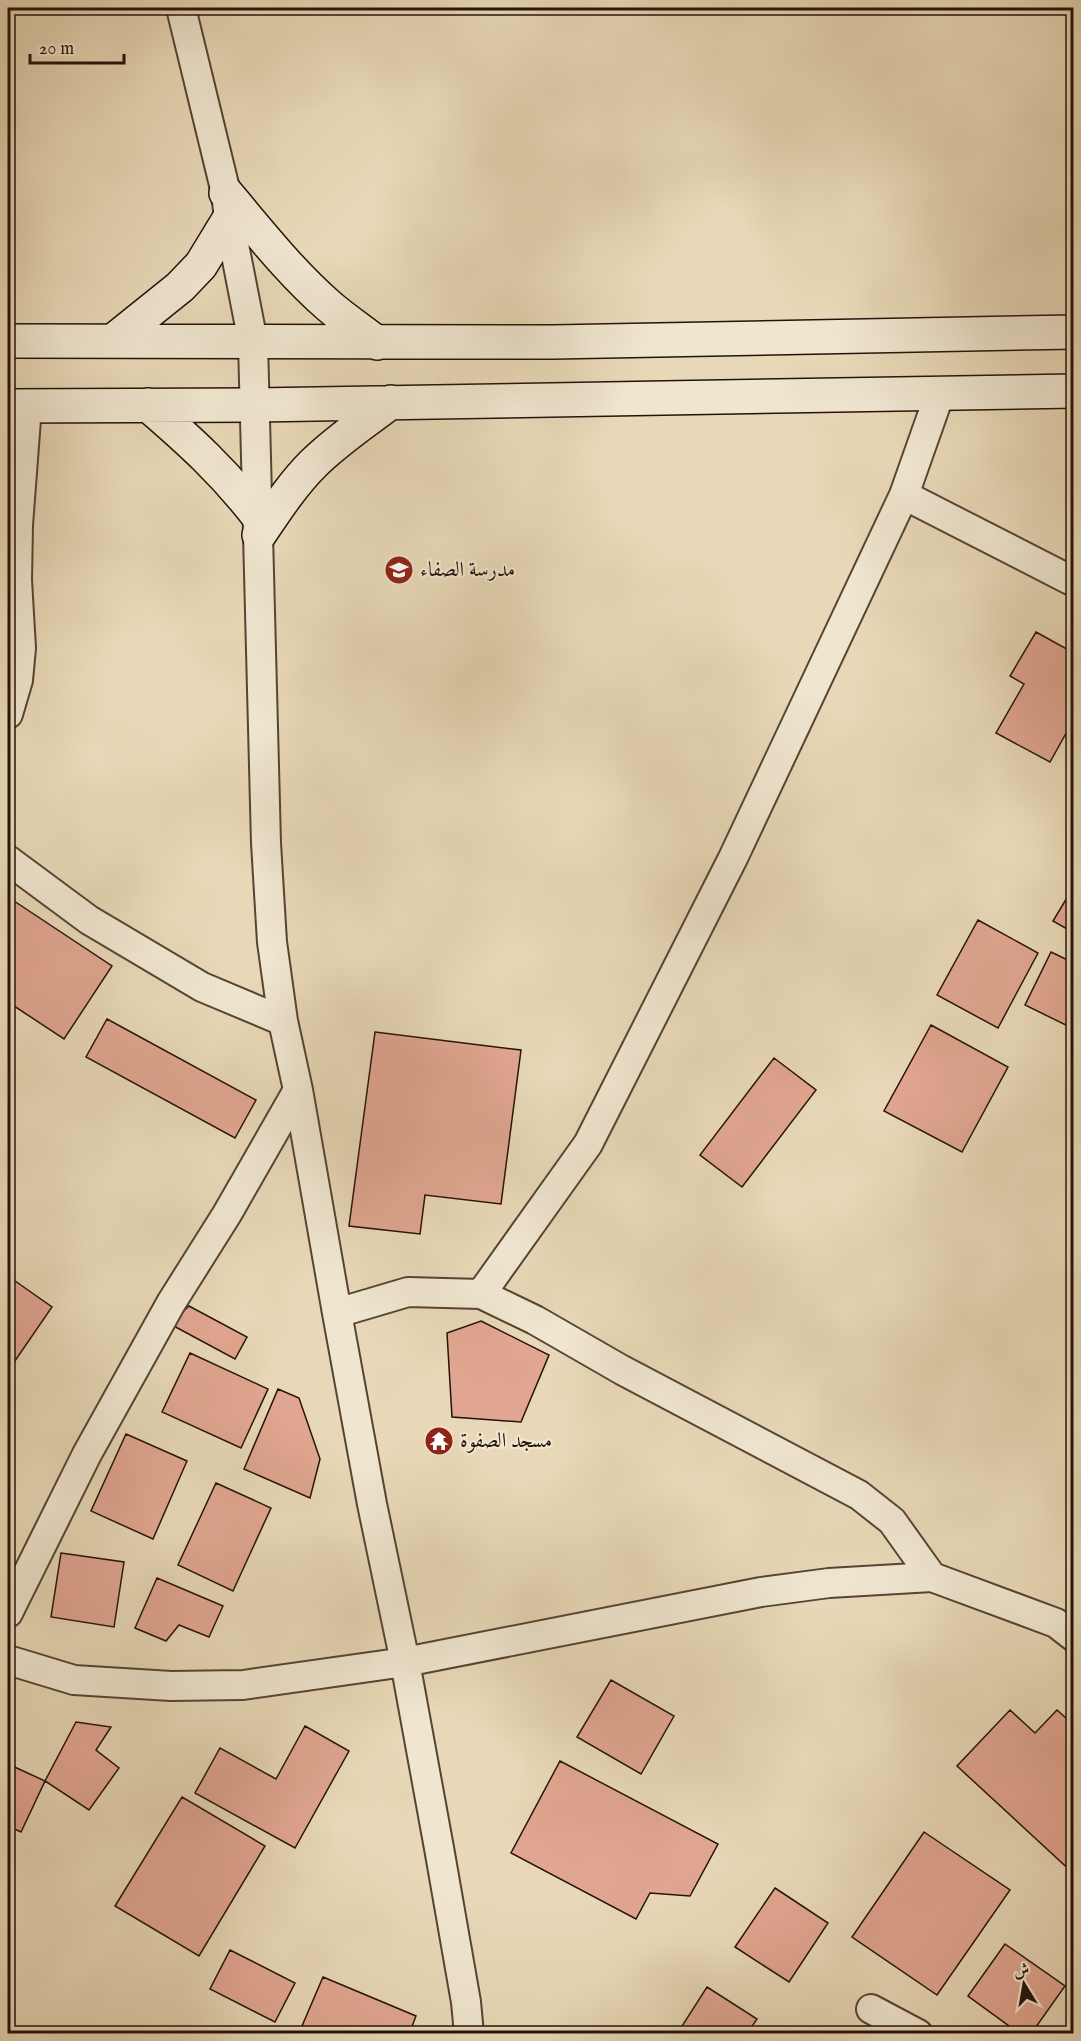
<svg xmlns="http://www.w3.org/2000/svg" width="1081" height="2041" font-family="'IM FELL English',Amiri,serif">
	<rect width="100%" height="100%" fill="#e8d8b7"/>
	<filter id="stains"><feTurbulence type="fractalNoise" baseFrequency=".00333" numOctaves="4"/><feColorMatrix values="0 0 0 0 .2 0 0 0 0 .09 0 0 0 0 .02 0 0 0 .5 -.17"/></filter>
	<radialGradient id="worn" r=".72"><stop offset=".6" stop-color="#630" stop-opacity="0"/><stop offset="1" stop-color="#630" stop-opacity=".3"/></radialGradient>
	<path fill="#e1a691" stroke="#24130a" stroke-width="1.5" d="M 1036,632 L 1074,653 L 1074,719 L 1050,762 L 996,733 L 1024,684 L 1010,676 Z
		M 1074,886 L 1074,933 L 1053,921 Z
		M 8,897 L 112,966 L 64,1039 L 8,1002 Z
		M 978,920 L 1038,953 L 998,1028 L 937,995 Z
		M 1051,952 L 1074,963 L 1074,1029 L 1025,1005 Z
		M 107,1019 L 256,1100 L 235,1138 L 86,1057 Z
		M 931,1025 L 1008,1067 L 962,1152 L 884,1111 Z
		M 375,1032 L 521,1050 L 501,1204 L 425,1195 L 420,1234 L 349,1226 Z
		M 774,1058 L 816,1090 L 742,1187 L 700,1155 Z
		M 8,1276 L 52,1307 L 8,1371 Z
		M 189,1306 L 247,1337 L 235,1359 L 170,1324 Z
		M 481,1321 L 549,1355 L 521,1422 L 452,1417 L 447,1333 Z
		M 190,1353 L 268,1389 L 241,1448 L 162,1412 Z
		M 278,1389 L 299,1398 L 320,1459 L 310,1498 L 244,1469 Z
		M 126,1434 L 187,1461 L 153,1539 L 91,1511 Z
		M 216,1483 L 271,1508 L 233,1591 L 178,1565 Z
		M 61,1553 L 124,1562 L 114,1627 L 51,1617 Z
		M 157,1578 L 223,1606 L 209,1637 L 179,1625 L 166,1641 L 135,1628 Z
		M 611,1680 L 674,1716 L 641,1774 L 577,1737 Z
		M 1010,1710 L 1035,1733 L 1057,1710 L 1074,1725 L 1074,1874 L 957,1766 Z
		M 76,1722 L 111,1727 L 96,1750 L 119,1768 L 89,1810 L 45,1781 Z
		M 305,1726 L 349,1751 L 295,1848 L 195,1793 L 220,1748 L 276,1779 Z
		M 560,1761 L 718,1844 L 690,1896 L 650,1893 L 636,1919 L 511,1853 Z
		M 8,1764 L 45,1781 L 21,1832 L 8,1826 Z
		M 182,1797 L 265,1846 L 199,1956 L 115,1906 Z
		M 924,1832 L 1010,1890 L 937,1995 L 852,1937 Z
		M 775,1888 L 828,1923 L 789,1982 L 735,1947 Z
		M 1005,1944 L 1065,1986 L 1031,2034 L 1020,2034 L 968,1996 Z
		M 230,1950 L 295,1983 L 275,2022 L 210,1989 Z
		M 323,1977 L 416,2016 L 409,2034 L 299,2033 Z
		M 707,1987 L 757,2019 L 747,2034 L 677,2034 Z"/>
	<g fill="none" stroke-linecap="round" stroke-linejoin="round">
		<g stroke="#554435" stroke-width="32">
			<path id="minor" d="M 181,8 L 226,193 L 229,219 L 253,342 L 266,843 L 272,942 L 283,1021 L 298,1090 L 337,1313 L 372,1504 L 405,1662 L 439,1848 L 466,2002 L 469,2034
				M 904,495 L 1074,582
				M 8,714 L 18,680 L 21,648 L 17,580 L 18,525 L 27,406
				M 8,860 L 89,920 L 202,987 L 283,1021
				M 481,1294 L 588,1144 L 733,858 L 904,495 L 940,393
				M 337,1313 L 408,1292 L 481,1294 L 535,1320 L 622,1370 L 859,1495 L 892,1521 L 932,1577
				M 8,1613 L 87,1454 L 171,1303 L 227,1214 L 298,1090
				M 8,1660 L 74,1680 L 171,1686 L 243,1685 L 405,1662 L 761,1592 L 829,1583 L 932,1577 L 1056,1623 L 1074,1637
				M 871,2009 L 918,2034"/>
		</g>
		<g stroke="#24130a" stroke-width="36">
			<path id="secondary" d="M 226,193 C 259,232 291,273 329,306 C 344,319 362,331 377,343
				M 114,340 L 180,287 L 201,265 L 229,219
				M 8,341 L 553,342 L 1074,332
				M 148,405 C 190,441 224,472 258,516
				M 8,406 L 256,405 L 1074,391
				M 259,535 C 276,510 292,485 313,464 C 337,440 365,422 391,402"/>
		</g>
		<use href="#minor" stroke="#f0e6d0" stroke-width="28"/>
		<use href="#secondary" stroke="#f0e6d0" stroke-width="33"/>
	</g>
	<defs>
		<g id="school-disc" transform="scale(1.5)"><circle r="9.5" fill="#8f2418" stroke="#f0e6d0"/><path d="M0-5L7-2L0 1L-7-2ZM-4 1L0 2.5L4 1V4Q0 6-4 4Z" fill="#fff"/></g>
		<g id="temple-disc" transform="scale(1.5)"><circle r="9.5" fill="#8f2418" stroke="#f0e6d0"/><path d="M0-6L5-2H3V0L6.5 2.5H4V6H1.5V3h-3V6H-4V2.5H-6.5L-3 0V-2H-5Z" fill="#fff"/></g>
	</defs>
	<g fill-rule="evenodd">
		<use href="#school-disc" x="399" y="570"/>
		<use href="#temple-disc" x="439" y="1441"/>
	</g>
	<g text-anchor="middle" dominant-baseline="central" stroke-width="4.5" stroke-linejoin="round" paint-order="stroke">
		<g font-size="21" fill="#24130a" stroke="#f0e6d0" text-anchor="start">
			<text x="420" y="570">مدرسة الصفاء</text>
			<text x="460" y="1441">مسجد الصفوة</text>
		</g>
	</g>
	<rect width="1081" height="2041" fill="none" stroke="#e8d8b7" stroke-width="30"/>
	<rect x="9" y="9" width="1063" height="2023" fill="none" stroke="#24130a" stroke-width="3"/>
	<rect x="15" y="15" width="1051" height="2011" fill="none" stroke="#24130a" stroke-width="1.5"/>
	<g transform="translate(1024 1984) rotate(349)" stroke="#f0e6d0" stroke-width="4.5" paint-order="stroke">
	<path d="M0-4.5L10 22L0 15L-10 22Z" fill="#24130a"/>
	<text y="-9" font-size="16" font-weight="bold" text-anchor="middle" fill="#24130a">ش</text>
	</g>
	<path d="M30 54v9h94v-9" fill="none" stroke="#24130a" stroke-width="3"/>
	<text x="39" y="54" font-size="18" fill="#24130a" stroke="#f0e6d0" stroke-width="4.5" paint-order="stroke">20 m</text>
	<rect width="100%" height="100%" filter="url(#stains)"/>
	<rect width="100%" height="100%" fill="url(#worn)"/>
</svg>
